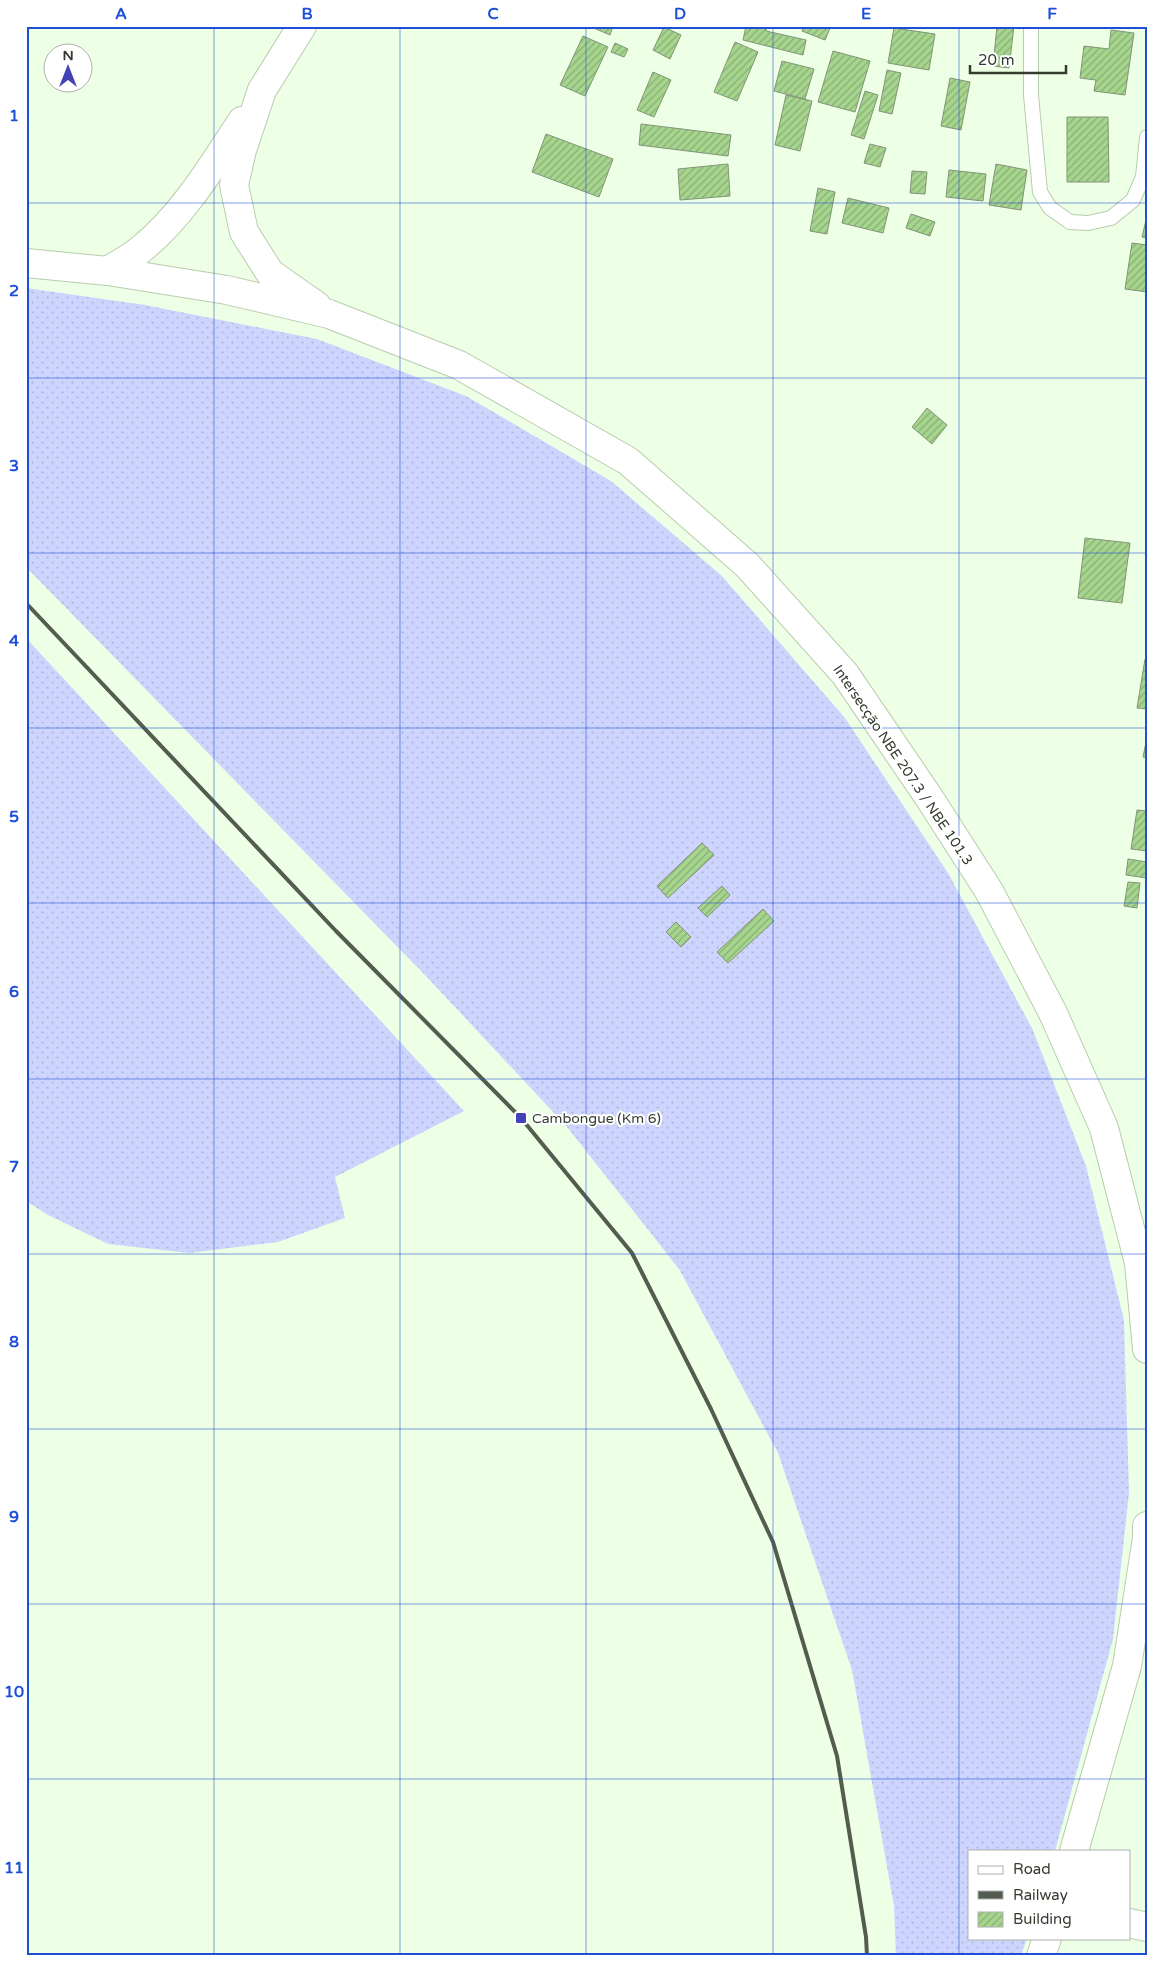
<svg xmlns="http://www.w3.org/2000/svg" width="1173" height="1982" font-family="'Varela Round',sans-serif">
	<defs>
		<pattern id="grass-dots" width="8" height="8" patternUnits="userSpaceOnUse" patternTransform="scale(1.25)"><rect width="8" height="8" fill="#cdd5fe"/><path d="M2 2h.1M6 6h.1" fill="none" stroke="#b1b8da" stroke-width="1.8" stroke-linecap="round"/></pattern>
		<pattern id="building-hatch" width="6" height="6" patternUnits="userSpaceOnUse" patternTransform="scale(1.25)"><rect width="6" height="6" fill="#a6d58e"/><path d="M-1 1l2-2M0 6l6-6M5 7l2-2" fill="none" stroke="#88ae74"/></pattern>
	</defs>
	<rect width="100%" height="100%" fill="#edffe5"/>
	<path fill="url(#grass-dots)" d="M 26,288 L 145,305 L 317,339 L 466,396 L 611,481 L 722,576 L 845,718 L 948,873 L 1032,1028 L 1086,1166 L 1124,1320 L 1129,1493 L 1113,1639 L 1055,1851 L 969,1851 L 969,1938 L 1027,1938 L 1021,1956 L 896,1956 L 894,1906 L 852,1670 L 778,1453 L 679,1269 L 567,1127 L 425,975 L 26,567 Z
		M 26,638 L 464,1111 L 335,1177 L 345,1218 L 278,1242 L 189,1253 L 108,1244 L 48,1215 L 26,1201 Z"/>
	<path fill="url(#building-hatch)" stroke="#819478" d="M 589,26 L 613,26 L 610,35 Z
		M 746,26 L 767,26 L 766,31 L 806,40 L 803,55 L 743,40 Z
		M 804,26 L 831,26 L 825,40 L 802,31 Z
		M 997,26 L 1014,26 L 1009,68 L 993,66 Z
		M 664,27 L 681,35 L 670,59 L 653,50 Z
		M 894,28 L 935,34 L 929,70 L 888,63 Z
		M 1111,30 L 1134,33 L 1125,95 L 1094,91 L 1096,80 L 1080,78 L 1084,46 L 1109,49 Z
		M 583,36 L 608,47 L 585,96 L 560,85 Z
		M 735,42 L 758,52 L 737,101 L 714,92 Z
		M 615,43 L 628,49 L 624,57 L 611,52 Z
		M 833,51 L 870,61 L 855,112 L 818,102 Z
		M 782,61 L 814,69 L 805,99 L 774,91 Z
		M 887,70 L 901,73 L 892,114 L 879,111 Z
		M 653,72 L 671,80 L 654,117 L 637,110 Z
		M 950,78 L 970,82 L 961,130 L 941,126 Z
		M 865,91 L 878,95 L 864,139 L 851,135 Z
		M 786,95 L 812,101 L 800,151 L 775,145 Z
		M 1067,117 L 1108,117 L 1109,182 L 1067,182 Z
		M 641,124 L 731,135 L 728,156 L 639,145 Z
		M 546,134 L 613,159 L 599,197 L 532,172 Z
		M 870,144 L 886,148 L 880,167 L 864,163 Z
		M 728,164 L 730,196 L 680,200 L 678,169 Z
		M 996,164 L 1027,170 L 1021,210 L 989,205 Z
		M 949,170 L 986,174 L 983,201 L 946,197 Z
		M 912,171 L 927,172 L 925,194 L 910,193 Z
		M 818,188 L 835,192 L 827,234 L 810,231 Z
		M 848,198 L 889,208 L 883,233 L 842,223 Z
		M 911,214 L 935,222 L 930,236 L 906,228 Z
		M 1146,220 L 1147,220 L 1147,238 L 1142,237 Z
		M 1132,243 L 1147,245 L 1147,292 L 1125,289 Z
		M 927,408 L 947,425 L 932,444 L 912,427 Z
		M 1085,538 L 1130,543 L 1122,603 L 1078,598 Z
		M 1145,659 L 1147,659 L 1147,709 L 1137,708 Z
		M 1147,737 L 1147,758 L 1143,757 Z
		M 1137,810 L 1147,811 L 1147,851 L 1131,849 Z
		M 702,843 L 714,855 L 668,898 L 657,886 Z
		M 1128,859 L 1147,862 L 1147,878 L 1126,875 Z
		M 1128,882 L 1140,883 L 1137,908 L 1124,906 Z
		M 722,886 L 730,895 L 707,917 L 698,908 Z
		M 763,909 L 774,921 L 728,963 L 717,952 Z
		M 676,922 L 691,937 L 681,947 L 666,932 Z"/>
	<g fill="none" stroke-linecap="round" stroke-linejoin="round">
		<g stroke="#b8ccae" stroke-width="16">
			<path id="service" d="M 1031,26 L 1031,95 L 1040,192 L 1050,208 L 1070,222 L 1088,223 L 1111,218 L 1133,200 L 1143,177 L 1147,137"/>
		</g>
		<g stroke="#b8ccae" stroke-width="30">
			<path id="tertiary" d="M 302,26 L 262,90 L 242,150 L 234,185 L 244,232 L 270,273 L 317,306
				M 26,263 L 108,271 L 227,290 L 329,314 L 459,365 L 628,461 L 747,565 L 845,674 L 930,799 L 989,891 L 1053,1013 L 1104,1128 L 1139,1263 L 1147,1349
				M 108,271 C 118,264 131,258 140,250 C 182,217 213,165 242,121
				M 1074,1851 L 1127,1666 L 1147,1538 L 1147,1526
				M 1041,1956 L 1047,1938"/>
		</g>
		<g stroke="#b8ccae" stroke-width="30">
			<path id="primary" d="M 1129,1923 L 1147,1927"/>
		</g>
		<use href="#service" stroke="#fff" stroke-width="14"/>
		<use href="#tertiary" stroke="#fff" stroke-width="28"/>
		<use href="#primary" stroke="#fff" stroke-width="28"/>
		<path stroke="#535c4e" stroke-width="4" d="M 26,603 L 336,931 L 521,1118 L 632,1253 L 711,1409 L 773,1542 L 837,1756 L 866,1937 L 867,1956"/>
	</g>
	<path fill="none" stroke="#1d4ed8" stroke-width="1" stroke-opacity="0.55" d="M 214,26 L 214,1956M 400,26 L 400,1956M 586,26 L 586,1956M 773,26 L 773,1956M 959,26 L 959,1956M 26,203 L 1147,203M 26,378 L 1147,378M 26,553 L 1147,553M 26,728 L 1147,728M 26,903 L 1147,903M 26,1079 L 1147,1079M 26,1254 L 1147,1254M 26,1429 L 1147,1429M 26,1604 L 1147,1604M 26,1779 L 1147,1779"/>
	<rect fill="#4342b7" stroke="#fff" stroke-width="2" x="515" y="1112" width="12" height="12" rx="2.5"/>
	<g text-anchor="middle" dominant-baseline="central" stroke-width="4" stroke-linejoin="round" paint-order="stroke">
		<g font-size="14" fill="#343c30" stroke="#fff">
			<text transform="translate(903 765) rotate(56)">Intersecção NBE 207.3 / NBE 101.3</text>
		</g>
		<g font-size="14" fill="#343c30" stroke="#fff" text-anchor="start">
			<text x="532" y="1118">Cambongue (Km 6)</text>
		</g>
	</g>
	<rect width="1173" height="1982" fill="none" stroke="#ffffff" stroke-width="55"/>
	<rect x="968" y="1850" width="162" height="90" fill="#ffffff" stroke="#aeb1ac"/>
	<rect x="978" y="1866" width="25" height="8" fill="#ffffff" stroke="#aeb1ac"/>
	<text x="1013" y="1874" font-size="15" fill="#343c30">Road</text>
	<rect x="978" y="1891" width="25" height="8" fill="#535c4e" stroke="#aeb1ac"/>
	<text x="1013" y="1900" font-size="15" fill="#343c30">Railway</text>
	<rect x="978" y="1912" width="25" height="15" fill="url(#building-hatch)" stroke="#aeb1ac"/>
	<text x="1013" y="1924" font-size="15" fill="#343c30">Building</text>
	<g transform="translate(68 68)"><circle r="24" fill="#ffffff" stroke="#aeb1ac"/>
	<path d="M0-4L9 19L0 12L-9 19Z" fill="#4342b7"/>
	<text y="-8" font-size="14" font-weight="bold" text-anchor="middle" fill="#343c30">N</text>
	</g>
	<path d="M970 65v8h96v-8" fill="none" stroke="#343c30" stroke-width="2.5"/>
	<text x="978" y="65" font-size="15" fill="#343c30" stroke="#ffffff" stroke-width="4" paint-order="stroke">20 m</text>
	<rect x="28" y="28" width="1118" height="1926" fill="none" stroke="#1d4ed8" stroke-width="2"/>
	<g font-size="16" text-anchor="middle" font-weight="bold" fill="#1d4ed8">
		<text x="121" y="19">A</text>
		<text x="307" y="19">B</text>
		<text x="493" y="19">C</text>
		<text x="680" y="19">D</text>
		<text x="866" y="19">E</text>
		<text x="1052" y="19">F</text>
		<text x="14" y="121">1</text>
		<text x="14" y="296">2</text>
		<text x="14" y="471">3</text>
		<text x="14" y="646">4</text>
		<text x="14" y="822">5</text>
		<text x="14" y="997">6</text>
		<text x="14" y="1172">7</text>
		<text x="14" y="1347">8</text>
		<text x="14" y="1522">9</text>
		<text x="14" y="1697">10</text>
		<text x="14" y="1873">11</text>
	</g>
</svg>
